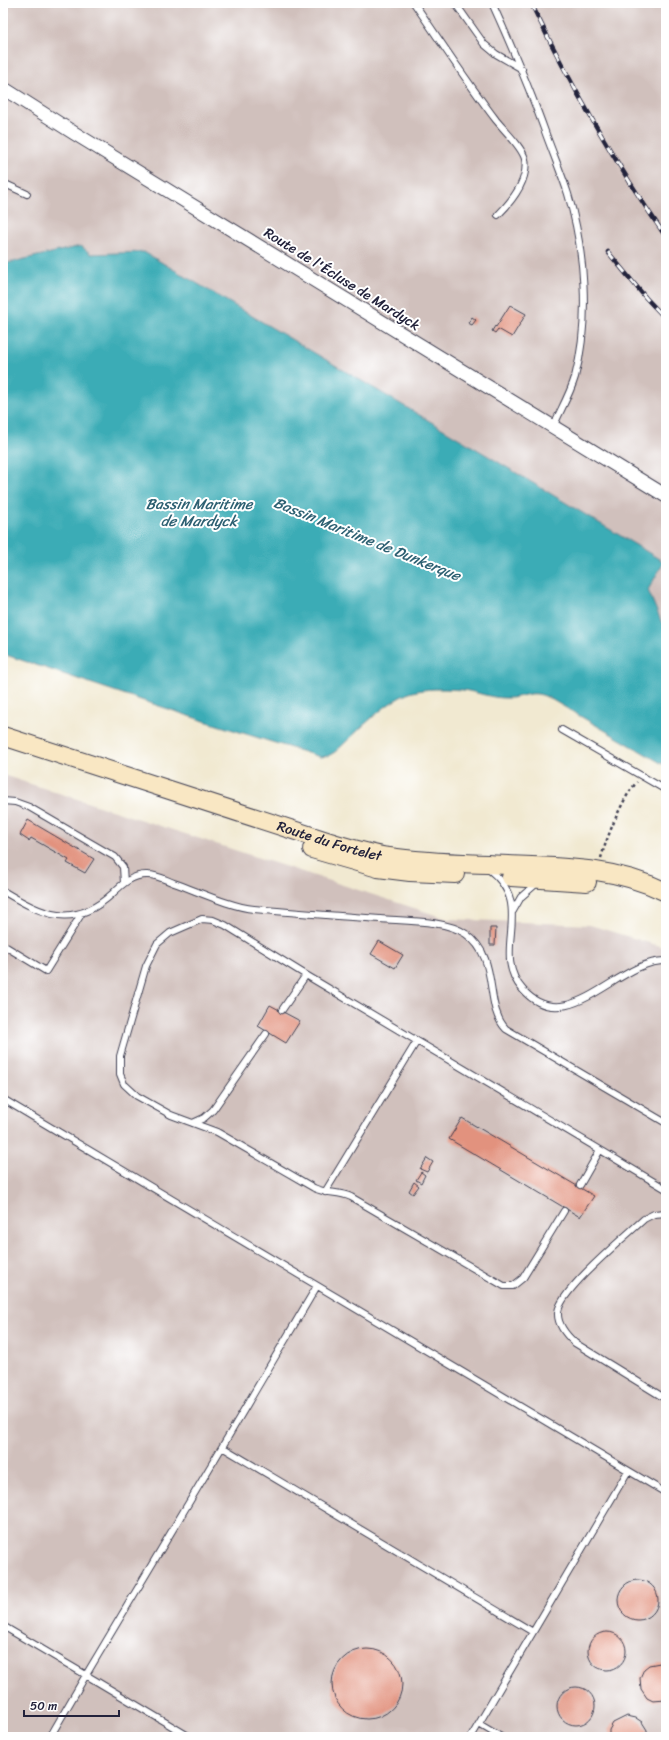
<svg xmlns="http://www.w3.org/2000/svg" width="669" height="1740" font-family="Sriracha,sans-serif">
	<rect width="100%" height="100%" fill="#fff"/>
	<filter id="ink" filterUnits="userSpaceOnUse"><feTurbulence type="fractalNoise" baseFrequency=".025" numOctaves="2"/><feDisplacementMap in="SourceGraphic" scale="8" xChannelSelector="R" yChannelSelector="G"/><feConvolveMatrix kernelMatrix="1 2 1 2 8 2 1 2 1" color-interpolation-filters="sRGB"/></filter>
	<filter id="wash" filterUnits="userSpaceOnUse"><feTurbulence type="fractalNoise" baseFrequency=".012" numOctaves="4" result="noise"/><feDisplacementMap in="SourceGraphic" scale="16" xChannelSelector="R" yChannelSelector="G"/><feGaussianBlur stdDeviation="0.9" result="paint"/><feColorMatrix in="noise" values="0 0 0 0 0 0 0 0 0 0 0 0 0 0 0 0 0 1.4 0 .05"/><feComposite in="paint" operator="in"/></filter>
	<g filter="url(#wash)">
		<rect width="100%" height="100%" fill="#f1e9d1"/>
		<path fill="#d0c0bc" d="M 3,3 L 666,3 L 666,630 L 664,628 L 648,590 L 664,562 L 465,442 L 144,252 L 91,254 L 81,246 L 3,264 Z
			M 3,775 L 448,919 L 590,925 L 666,948 L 666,1737 L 3,1737 Z"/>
		<path fill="#3bacb6" stroke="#2e6778" d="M 81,246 L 91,254 L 144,252 L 465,442 L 664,562 L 648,590 L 664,628 L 666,630 L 666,766 L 549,698 C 530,688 523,699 505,698 C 491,698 477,692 463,690 C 448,689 432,688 417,691 C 389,696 357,733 335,752 L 328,756 L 320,757 L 198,719 L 3,654 L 3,264 Z"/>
		<g id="blocks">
			<path fill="#e2927e" d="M 510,305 L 526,314 L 512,337 L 498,329 L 495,333 L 492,331 L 495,326 L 496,327 Z
				M 472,317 L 476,320 L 472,325 L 468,323 Z
				M 28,820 L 94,859 L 85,873 L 67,863 L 69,860 L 31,838 L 29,841 L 20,835 Z
				M 490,928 L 496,928 L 495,945 L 490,945 Z
				M 379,941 L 403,955 L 395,968 L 371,954 Z
				M 270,1005 L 300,1021 L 286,1043 L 258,1026 Z
				M 462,1118 L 594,1196 L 580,1217 L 449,1139 Z
				M 427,1158 L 433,1162 L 427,1172 L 420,1169 Z
				M 421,1172 L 425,1175 L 421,1183 L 416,1180 Z
				M 414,1182 L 419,1186 L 413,1194 L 409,1191 Z
				M618 1600a20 20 0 1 1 40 0a20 20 0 1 1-40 0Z
				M588 1651a19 19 0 1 1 38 0a19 19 0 1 1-38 0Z
				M332 1684a35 35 0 1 1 70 0a35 35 0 1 1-70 0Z
				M 660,1663 L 666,1664 L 666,1700 L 653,1701 L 647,1698 L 641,1689 L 640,1678 L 644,1669 L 649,1665 Z
				M557 1706a19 19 0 1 1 38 0a19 19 0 1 1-38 0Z
				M 627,1716 L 636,1718 L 642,1722 L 647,1730 L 647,1737 L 609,1737 L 609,1730 L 613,1723 Z"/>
		</g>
	</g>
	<g filter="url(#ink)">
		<use href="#blocks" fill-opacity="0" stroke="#414052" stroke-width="1"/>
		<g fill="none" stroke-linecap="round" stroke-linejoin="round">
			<g stroke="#414052" stroke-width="8">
				<path id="service" d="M 414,3 C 441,42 467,82 496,120 C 504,130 522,147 525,159 C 529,180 512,201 498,215
					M 455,3 L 484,44 L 496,54 L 522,69
					M 492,3 C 512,47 531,92 547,137 C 554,156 562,175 568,194 C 585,250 590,321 575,377 C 570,394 560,411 553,427
					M 3,183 L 27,194
					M 562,730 L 666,790
					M 3,801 L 15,802 L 29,807 L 115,857 L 123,867 L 124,883
					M 487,868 C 539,906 488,951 523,990 C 568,1040 619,959 666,961
					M 3,891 C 43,915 73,930 112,894 C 122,884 133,874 148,875 C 157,875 166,880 174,883 C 197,891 231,907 254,909 C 296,913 338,916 380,919 C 404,921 447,920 466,934 C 501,959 483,1005 506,1029 L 666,1123
					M 513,911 L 521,897 L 537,883
					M 3,945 L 46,971 L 82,913
					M 282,1010 L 306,975
					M 3,1099 L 666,1493
					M 193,1123 L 204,1118 L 213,1110 L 266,1034
					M 580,1185 L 600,1150
					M 325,1192 L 417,1041
					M 564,1211 L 523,1278 L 513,1286 L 504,1286 L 351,1197 C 339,1191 326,1194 314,1188 L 217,1132 L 171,1115 L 137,1096 L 124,1084 L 120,1074 L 120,1056 L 146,966 L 157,944 L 170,933 L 202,919 L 213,920 L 225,925 L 306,975 L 666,1189
					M 666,1213 L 654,1214 L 644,1219 C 626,1236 560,1290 558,1312 C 557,1325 566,1335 575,1343 L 666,1399
					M 317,1286 L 222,1447 L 533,1632
					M 3,1626 L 86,1675 L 50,1737
					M 479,1724 L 501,1737
					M 190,1737 L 86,1675 L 222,1447
					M 471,1737 L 628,1471"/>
			</g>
			<g stroke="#414052" stroke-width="15">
				<path id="minor" d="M 3,88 L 74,133 L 666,496"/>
			</g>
			<g stroke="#414052" stroke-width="20">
				<g id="secondary">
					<path id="s1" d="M 3,736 L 330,842 C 350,848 369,854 389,857 C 428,863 469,863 508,865 C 563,867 615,867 666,892"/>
					<path d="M 312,849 L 378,868 L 410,872 L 455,874"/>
					<path d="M 511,877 L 587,882"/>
				</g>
			</g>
			<path stroke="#414052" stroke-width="2.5" stroke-dasharray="3 3" stroke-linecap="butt" d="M 601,858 C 607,837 622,798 637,782"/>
			<use href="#service" stroke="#fff" stroke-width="6"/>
			<use href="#minor" stroke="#fff" stroke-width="13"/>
			<use href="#secondary" stroke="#f9e7c3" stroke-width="18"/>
			<g stroke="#22223b" stroke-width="4.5">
				<path id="rail" d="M 531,3 C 570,84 615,163 666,237
					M 608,252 L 646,298 L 666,319"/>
			</g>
			<use href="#rail" stroke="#fff" stroke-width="3" stroke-dasharray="9" stroke-linecap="butt"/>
		</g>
	</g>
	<g text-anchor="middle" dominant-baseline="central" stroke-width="4" stroke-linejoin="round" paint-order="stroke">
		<g font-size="14" fill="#22223b" stroke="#fff">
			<text transform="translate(342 279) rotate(32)">Route de l'Écluse de Mardyck</text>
			<text stroke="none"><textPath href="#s1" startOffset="343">Route du Fortelet</textPath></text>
		</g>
		<g font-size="15" font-style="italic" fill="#2d6072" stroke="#fff">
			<text x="199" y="504">Bassin Maritime<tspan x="199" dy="17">de Mardyck</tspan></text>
			<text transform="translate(367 539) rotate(22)">Bassin Maritime de Dunkerque</text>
		</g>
	</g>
	<rect width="669" height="1740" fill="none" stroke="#fff" stroke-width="16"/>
	<path d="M24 1710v6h95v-6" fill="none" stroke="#22223b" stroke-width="2"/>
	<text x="30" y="1710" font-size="12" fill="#22223b" stroke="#ffffff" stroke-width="3" paint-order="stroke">50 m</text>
</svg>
